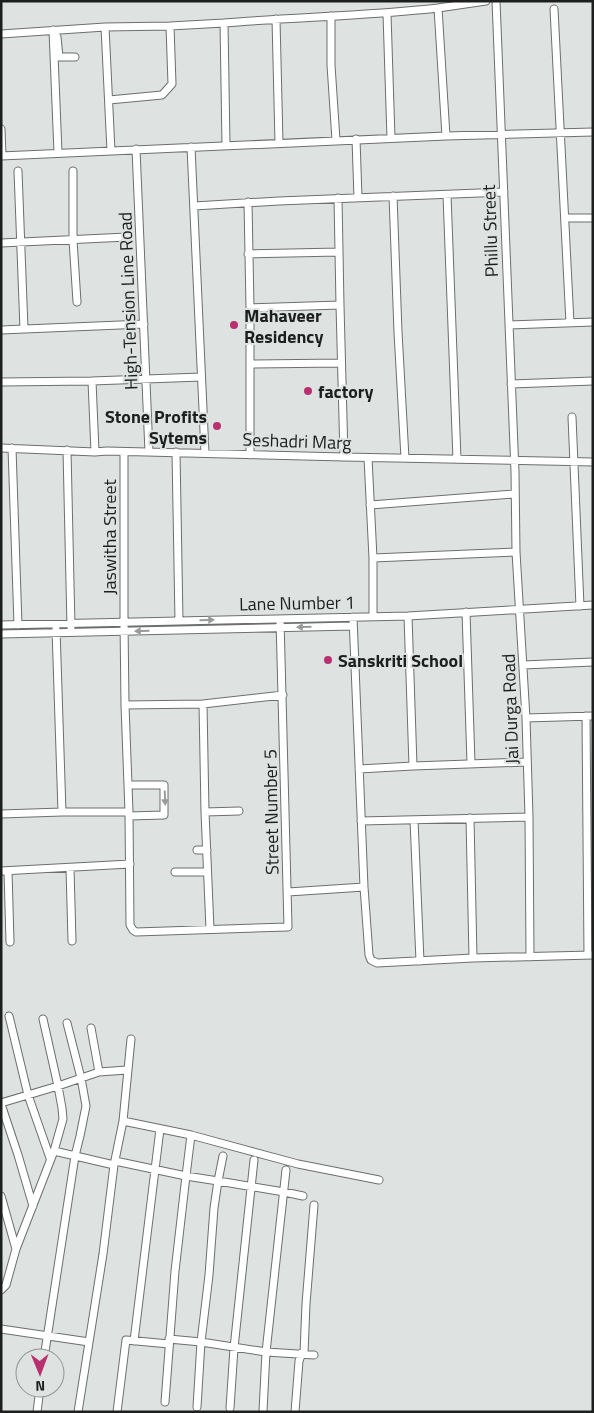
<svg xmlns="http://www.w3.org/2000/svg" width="594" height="1413" font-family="'Titillium Web',sans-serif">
	<rect width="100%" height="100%" fill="#dee3e1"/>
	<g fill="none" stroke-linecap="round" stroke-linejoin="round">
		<g stroke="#6b6f6e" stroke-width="9">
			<path id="minor" d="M 496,1 L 515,472 L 516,552 L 526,718 L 529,817 L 530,957
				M 554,9 L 570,323
				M 387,14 L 391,138
				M 331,16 L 331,65 L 336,140
				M 276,19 L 279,143
				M 224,23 C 296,17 367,16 438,8
				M 105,27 L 111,151
				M 53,30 L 58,153
				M 1,34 L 105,27 L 170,26 L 224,23 L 226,145
				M 57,37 L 59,57
				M 54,57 L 75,57
				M 109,100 L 162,95 L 172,84 L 170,26
				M 1,129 L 2,156
				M 446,136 L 438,8 L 486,1
				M 356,139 L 358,198
				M 191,147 L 205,453
				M 136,149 L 149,452
				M 1,156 L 446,136 L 593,132
				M 18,171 L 24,329
				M 73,171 L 73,240 L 77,302
				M 447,195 L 457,459
				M 393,196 L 398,332 L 405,458
				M 248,202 L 250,308 L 340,305 L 338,198
				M 194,206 L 279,201 L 504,192
				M 565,218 L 593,218
				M 1,243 L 127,237
				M 248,254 L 339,252
				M 340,305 L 344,457
				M 250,308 L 250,455
				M 509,325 L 593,322
				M 1,330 L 144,324
				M 250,364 L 341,363
				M 92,381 L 95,452
				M 1,382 L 92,381 L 201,377
				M 511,384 L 593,381
				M 572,417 L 580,606
				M 1,448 L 95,452 L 107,451 L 344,457 L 593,462
				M 12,448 L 18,625
				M 67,450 L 71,627
				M 124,452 L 124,622 L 125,705 L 129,812 L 130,925 L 133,930 L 136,932 L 288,927 L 280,619
				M 176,452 L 179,621
				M 368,458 L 373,558 L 373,616
				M 370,505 L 514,494
				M 373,558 L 516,552
				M 466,612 L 471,763
				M 408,616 L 413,766
				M 353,617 L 364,887 L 369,955 L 371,960 L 377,963 L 473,958 L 593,955
				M 1,625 L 408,616 L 593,605
				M 56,629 L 62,812
				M 1,634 L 353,626
				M 523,665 L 593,662
				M 203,704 L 283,695
				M 125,705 L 203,704 L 205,812 L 210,929
				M 586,716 L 588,955
				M 526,718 L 593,716
				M 359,769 L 413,766 L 527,762
				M 128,785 L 164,785 L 164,815 L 129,816
				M 205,812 L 239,811
				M 1,814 L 62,812 L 129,812
				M 470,818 L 473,958
				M 414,820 L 420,961
				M 361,821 L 529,817
				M 197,850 L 207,850
				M 70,868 L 72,941
				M 1,871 L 130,864
				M 8,871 L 10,942
				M 175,872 L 207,872
				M 288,892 L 364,887
				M 9,1016 L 28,1095 L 50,1158
				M 91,1028 L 99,1072
				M 1,1103 L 58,1086 L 99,1072 L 127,1070
				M 1,1104 L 18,1155 L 33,1206
				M 123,1121 L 191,1135 L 298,1164 L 379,1180
				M 191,1135 L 186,1176 L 218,1181 L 214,1208 L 209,1275 L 201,1342 L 266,1352 L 314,1355
				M 54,1151 L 114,1165
				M 223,1156 L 218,1181 L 284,1192 L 303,1196
				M 115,1161 L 186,1176 L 175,1271 L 165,1402
				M 1,1196 L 16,1249
				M 1,1290 L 6,1285 L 16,1249 L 54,1151 L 63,1119 L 62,1108 L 58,1086 L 43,1019
				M 1,1329 L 89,1342
				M 169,1339 L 201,1342 L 197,1407
				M 134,1341 L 160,1129
				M 304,1353 L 306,1304 L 314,1205
				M 44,1358 L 75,1156 L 80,1136 L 86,1106 L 81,1078 L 67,1023
				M 230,1408 L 234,1348 L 254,1160
				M 263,1411 L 266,1352 L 286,1170
				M 37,1412 L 40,1388
				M 78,1412 L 103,1254 L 114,1165 L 123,1121 L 131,1039
				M 117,1412 L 126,1340 L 169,1344
				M 295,1412 L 299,1361 L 302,1353"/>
		</g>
		<use href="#minor" stroke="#fff" stroke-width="7"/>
	</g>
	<defs><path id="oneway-solid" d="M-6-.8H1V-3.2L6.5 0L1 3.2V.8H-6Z" transform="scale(1.25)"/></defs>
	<g fill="#999a9a">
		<use href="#oneway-solid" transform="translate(207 620) rotate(-1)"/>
		<use href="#oneway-solid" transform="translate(304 627) rotate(179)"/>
		<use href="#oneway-solid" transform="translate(142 631) rotate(179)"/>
		<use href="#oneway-solid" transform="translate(165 798) rotate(88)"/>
	</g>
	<g fill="#b8306e" stroke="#dee3e1" stroke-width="2">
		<circle cx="234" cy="325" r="5"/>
		<circle cx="308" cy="391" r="5"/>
		<circle cx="217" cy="426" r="5"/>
		<circle cx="328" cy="660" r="5"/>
	</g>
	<g text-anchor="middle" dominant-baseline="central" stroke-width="4" stroke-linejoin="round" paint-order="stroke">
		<g font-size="18" fill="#1d1e1e" stroke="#dee3e1">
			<text transform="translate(490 231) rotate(-92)">Phillu Street</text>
			<text transform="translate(128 301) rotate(-92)">High-Tension Line Road</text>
			<text transform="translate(297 441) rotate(2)">Seshadri Marg</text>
			<text transform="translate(109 537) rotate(-90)">Jaswitha Street</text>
			<text transform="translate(297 603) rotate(-1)">Lane Number 1</text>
			<text transform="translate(510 709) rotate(-92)">Jai Durga Road</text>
			<text transform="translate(271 812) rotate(-91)">Street Number 5</text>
		</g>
		<g font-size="18" font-weight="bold" fill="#1d1e1e" stroke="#dee3e1" text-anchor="start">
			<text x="244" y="315">Mahaveer<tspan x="244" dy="21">Residency</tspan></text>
			<text x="318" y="391">factory</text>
			<text x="207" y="416" text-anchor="end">Stone Profits<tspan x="207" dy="21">Sytems</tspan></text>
			<text x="338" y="660">Sanskriti School</text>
		</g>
	</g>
	<rect width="594" height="1413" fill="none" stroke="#1d1e1e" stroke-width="5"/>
	<g transform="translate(40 1373) rotate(179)"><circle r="24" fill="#dee3e1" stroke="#919493"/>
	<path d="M0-4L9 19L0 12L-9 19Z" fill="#b8306e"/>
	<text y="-8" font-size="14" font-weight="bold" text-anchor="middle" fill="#1d1e1e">N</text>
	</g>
</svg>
